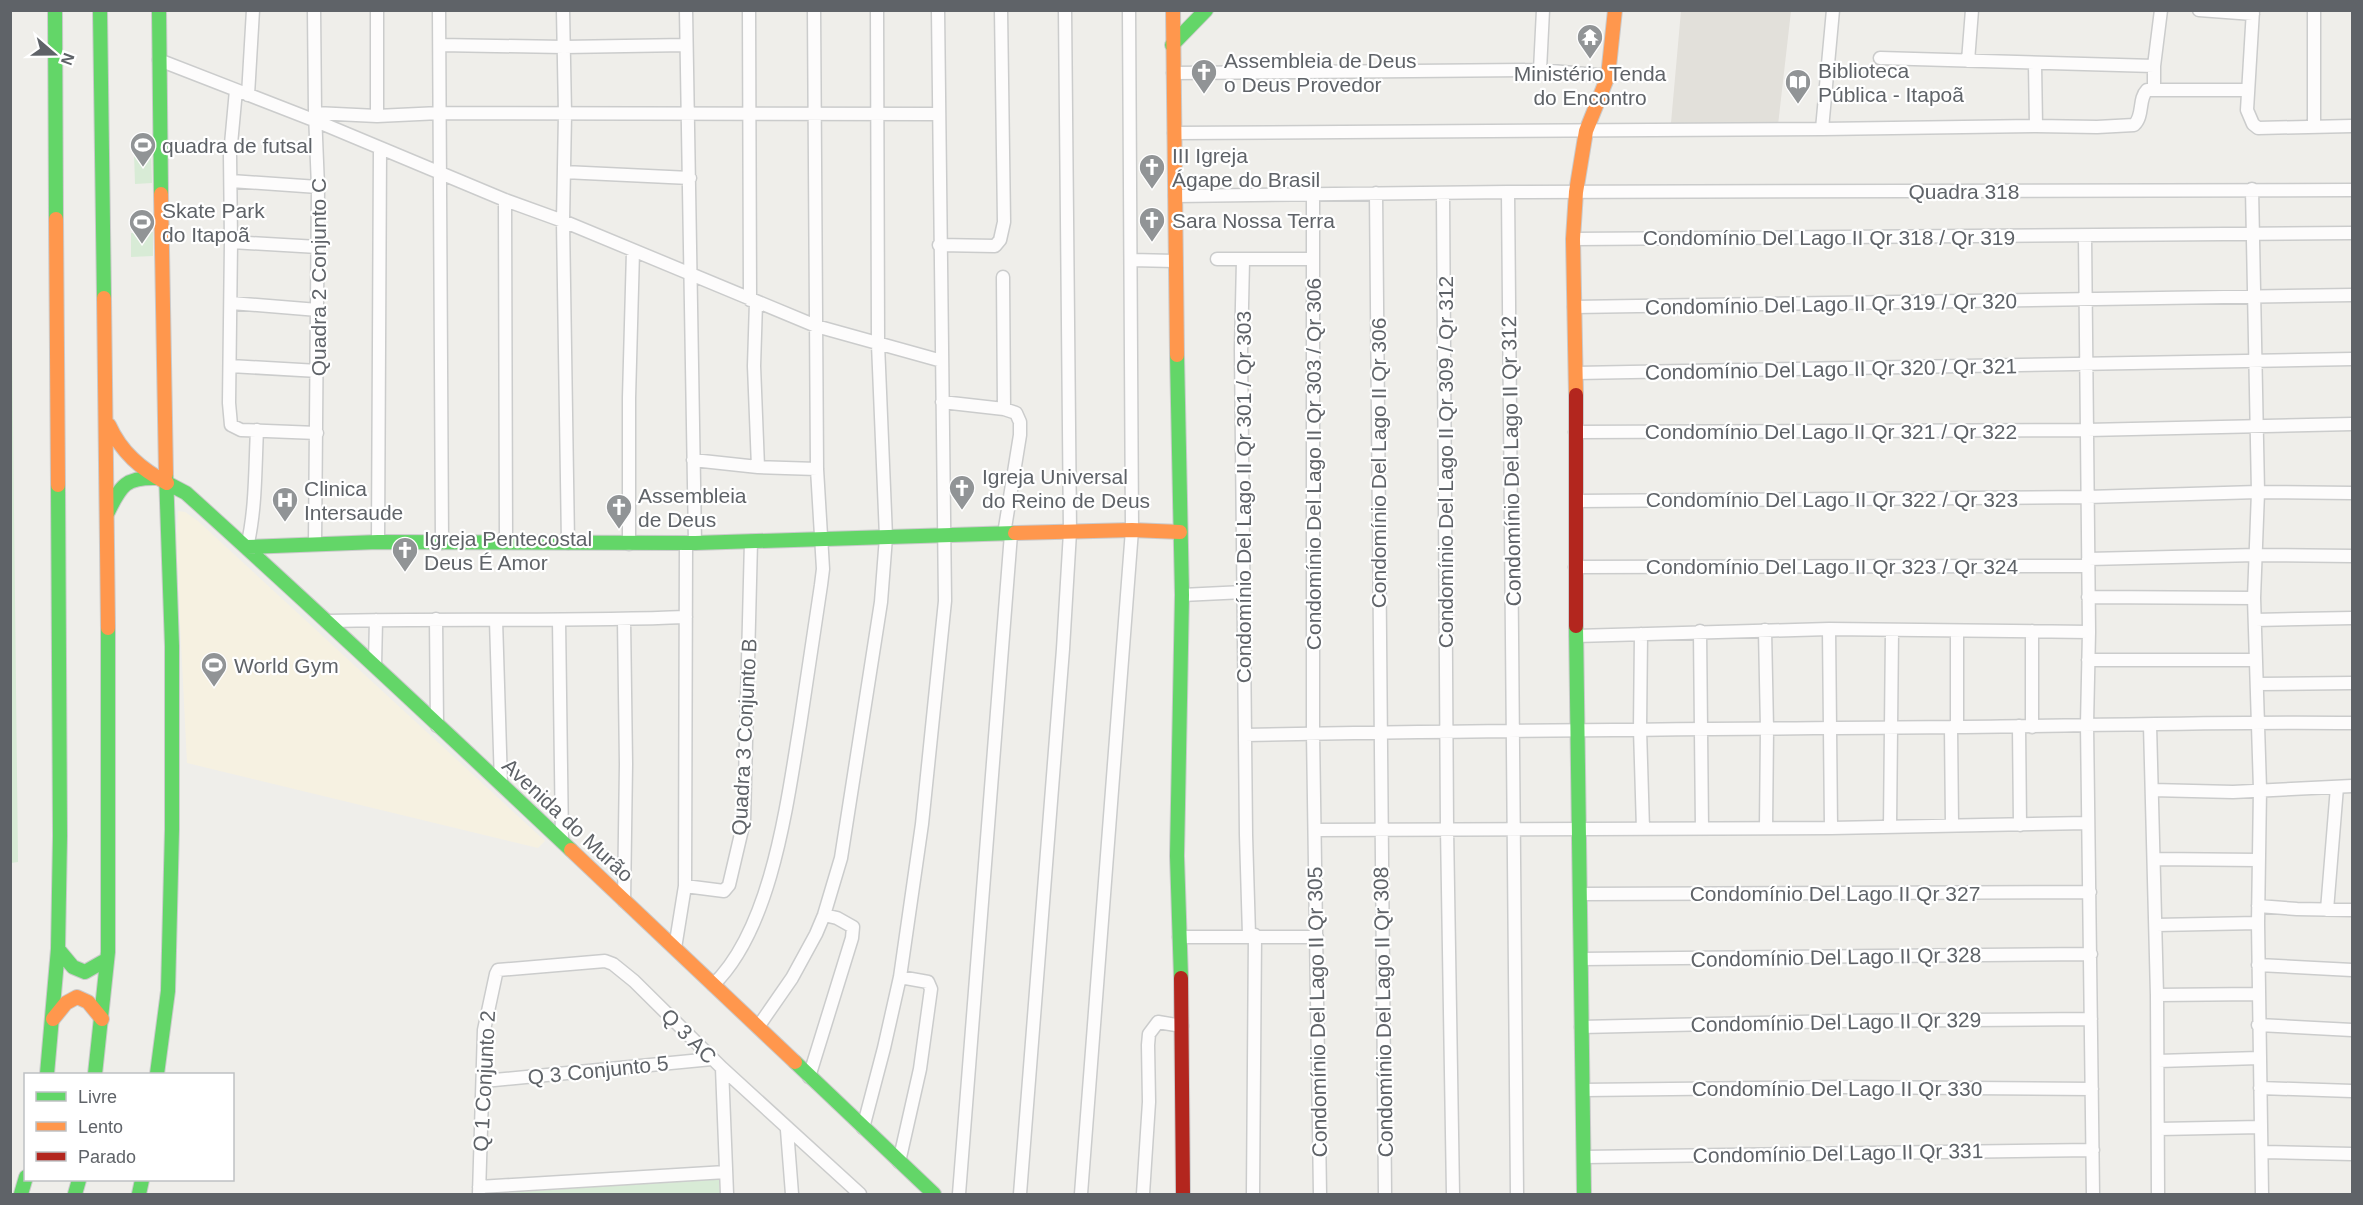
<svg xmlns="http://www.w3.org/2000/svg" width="2363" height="1205" font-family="Helvetica,sans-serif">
	<rect width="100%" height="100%" fill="#efeeea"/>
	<path fill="#e2e0da" d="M 1681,11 L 1791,11 L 1778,125 L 1671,123 Z"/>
	<path fill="#d8ebd6" d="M 151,152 L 152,183 L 135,184 L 134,153 Z
		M 10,159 L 18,862 L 11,863 L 10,863 Z
		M 153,232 L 153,256 L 131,257 L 131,233 Z
		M 719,1178 L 720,1194 L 495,1194 Z"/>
	<path fill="#f6f1e1" d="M 178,511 L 185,512 L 198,521 L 545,841 L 538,848 L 187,763 L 176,542 Z"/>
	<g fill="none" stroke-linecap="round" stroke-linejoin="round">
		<g stroke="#cbcccc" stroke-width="15">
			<path id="street" d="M 314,10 L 315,113 L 318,187 L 315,544
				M 377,10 L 377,116
				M 439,10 L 442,543
				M 563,10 L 565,114 L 563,221 L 568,543
				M 686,10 L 695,543
				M 749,10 L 750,300
				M 2199,10 L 2253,14
				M 2253,10 L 2247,110 L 2253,124 L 2258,128 L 2352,126
				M 440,45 L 564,47 L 686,45
				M 1880,58 L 2154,66
				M 159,60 L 316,121 L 505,200 L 563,221 L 816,326 L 942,361
				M 1968,61 L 1972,10
				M 2035,64 L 2036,126 L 2097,127 L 2134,125 C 2144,116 2138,99 2147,90 L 2248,90
				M 1540,70 L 1543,10
				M 1173,73 L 1540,70 L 1608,76
				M 2154,89 L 2154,66 L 2161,10
				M 236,90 L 230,155 L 231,242 L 229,403 L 231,425 L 241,430 L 317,433
				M 248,95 L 253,10
				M 315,113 L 377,116 L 440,113 L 938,114
				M 2314,126 L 2314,10
				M 1822,129 L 2036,126
				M 1174,133 L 1822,129 L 1833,10
				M 564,172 L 690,178
				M 231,181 L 318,187
				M 2252,189 L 2258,492 L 2254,598 L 2260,789 L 2258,923 L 2262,1194
				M 1508,192 L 1517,1194
				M 1376,193 L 1385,1194
				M 1443,193 L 1447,828 L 1453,1194
				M 1313,194 L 1313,733 L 1320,1194
				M 1175,196 L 1508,192 L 2352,190
				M 505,200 L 506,543
				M 2085,236 L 2089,632 L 2087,724 L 2093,1194
				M 1573,239 L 2352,233
				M 231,242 L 318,247
				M 939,245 L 995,246 L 1000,240 L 1004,222 L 1001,10
				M 1217,259 L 1313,259
				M 1131,260 L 1175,261
				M 1243,260 L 1241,350 L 1246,835 L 1249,935
				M 1003,277 L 1004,409
				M 756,302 L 754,366 L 758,467
				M 231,303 L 318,310
				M 1574,307 L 2352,295
				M 230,366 L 318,371
				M 1576,373 L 2352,359
				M 942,402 L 1004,409 L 1016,413 L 1020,422 L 1020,435 L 1004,534
				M 1575,432 L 2087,430 L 2352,424
				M 693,460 L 758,467 L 817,469
				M 1576,501 L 2087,497 L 2258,492 L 2352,493
				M 378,542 L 380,149
				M 629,544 L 629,398 L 633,251
				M 247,547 C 256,509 255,469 257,430
				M 2088,559 L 2256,555 L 2352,556
				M 1575,567 L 2088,566
				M 1182,595 L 1244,592
				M 2088,597 L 2254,598
				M 436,619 L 437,726
				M 496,620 L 501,784
				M 559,620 L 562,842
				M 624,620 L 626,764 L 624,901
				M 2255,620 L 2352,618
				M 329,621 C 448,618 567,622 686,617
				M 1829,629 L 1831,828
				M 1765,630 L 1767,729 L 1766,828
				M 1700,631 L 1702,829
				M 1641,634 L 1640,729 L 1643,829
				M 1576,636 L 1829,629 L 2089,632
				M 2088,660 L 2256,660
				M 375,665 L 376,620
				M 2257,684 L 2352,683
				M 2150,725 L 2157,995 L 2158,1194
				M 2019,726 L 2020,825
				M 1951,727 L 1952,825
				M 1957,727 L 1957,632
				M 2032,727 L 2032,631
				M 1245,735 C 1482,730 1720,729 1957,727 C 2089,726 2221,721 2352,723
				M 2152,790 L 2233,792 L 2352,786
				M 1890,827 L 1892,630
				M 1315,830 L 1831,828 L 2088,823
				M 2154,859 L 2258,860
				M 685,886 L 724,891 L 729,885 L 744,821 L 751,541
				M 1581,894 L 2090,892
				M 2258,906 L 2297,909 L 2352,910
				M 2327,910 L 2337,787
				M 2156,925 L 2258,923
				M 1179,937 L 1317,937
				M 675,948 L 685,886 L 686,543
				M 1581,959 L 2091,954
				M 2258,965 L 2352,970
				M 713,985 C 772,928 787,803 800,725 C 807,678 814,632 821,585 L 823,569 L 817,469 L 814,10
				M 2157,995 L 2258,994
				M 2258,1025 L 2352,1030
				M 758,1027 L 792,978 L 816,934 L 824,915 L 841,858 L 881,602 L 886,537 L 878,344 L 877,10
				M 1581,1027 L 1840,1021 L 2091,1019
				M 2158,1061 L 2259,1058
				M 722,1068 L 860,1194
				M 809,1077 L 852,938 L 853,927 L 837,918 L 824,915
				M 484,1081 L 712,1059
				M 2260,1088 L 2352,1091
				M 1583,1090 L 1844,1087 L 2092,1089
				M 863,1128 L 884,1048 L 900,977 L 922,824 L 945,601 L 938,10
				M 2159,1129 L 2261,1127
				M 787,1130 L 792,1194
				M 2262,1152 L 2352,1154
				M 1584,1157 L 2093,1150
				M 899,1162 L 920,1069 L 931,989 L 928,982 L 900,977
				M 479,1187 L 726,1172
				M 479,1194 L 484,1030 L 496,974 L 498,970 L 605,961 L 613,964 L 634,981 L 722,1068 L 727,1194
				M 959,1194 L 1011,534
				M 1020,1194 L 1063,649 L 1070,532 L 1065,10
				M 1081,1194 L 1132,530 L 1129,10
				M 1143,1194 L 1149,1102 L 1148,1045 L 1149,1034 L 1158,1022 L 1182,1026
				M 1253,1194 L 1255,935"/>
		</g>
		<g stroke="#cacacb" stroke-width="16">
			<path id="fast" d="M 55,10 L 56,219
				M 100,10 L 104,298
				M 159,10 L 161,194
				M 1172,45 L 1206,10
				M 1177,355 L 1182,595 L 1177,856 L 1181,978
				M 167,483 L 186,493 C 316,610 444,730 571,850
				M 108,512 C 121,485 126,477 157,478
				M 247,547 L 378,542 L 695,543 L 1015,533
				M 1576,626 L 1584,1194
				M 58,949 L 73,967 L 85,972 L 106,960
				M 795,1062 L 934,1194
				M 47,1074 L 58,949 L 60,836 L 58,485
				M 95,1074 L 108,952 L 108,628
				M 157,1074 L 168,991 L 172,829 L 172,646 L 166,474
				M 21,1194 L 26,1177
				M 75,1194 L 79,1180
				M 139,1194 L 142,1180"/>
		</g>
		<g stroke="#cacacb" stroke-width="16">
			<path id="slow" d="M 1173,10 L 1177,355
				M 161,194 L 166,474
				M 56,219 L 58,485
				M 104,298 L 108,628
				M 1576,395 L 1573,239 L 1576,192 L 1586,131 L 1608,76 L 1615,10
				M 109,425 C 121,452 141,469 167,483
				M 1015,533 L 1132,530 L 1180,532
				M 571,850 L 795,1062
				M 53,1019 L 66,1003 L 77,997 L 88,1002 L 102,1019"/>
		</g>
		<g stroke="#cacacb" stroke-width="16">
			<path id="jam" d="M 1576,395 L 1576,626
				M 1181,978 L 1183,1194"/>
		</g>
		<use href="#street" stroke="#fdfcfc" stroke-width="12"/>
		<use href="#fast" stroke="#63d668" stroke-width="14"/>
		<use href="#slow" stroke="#ff974d" stroke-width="14"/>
		<use href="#jam" stroke="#b3261e" stroke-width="14"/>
	</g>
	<defs>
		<g id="temple-pin" transform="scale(1.35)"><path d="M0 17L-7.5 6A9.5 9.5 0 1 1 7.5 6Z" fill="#919496" stroke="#fff"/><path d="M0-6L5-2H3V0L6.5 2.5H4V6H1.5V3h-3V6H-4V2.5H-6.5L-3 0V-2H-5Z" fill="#fff"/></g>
		<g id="church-pin" transform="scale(1.35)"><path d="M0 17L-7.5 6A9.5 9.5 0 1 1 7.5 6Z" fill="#919496" stroke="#fff"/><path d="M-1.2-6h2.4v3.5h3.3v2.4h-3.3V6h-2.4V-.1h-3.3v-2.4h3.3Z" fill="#fff"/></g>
		<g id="library-pin" transform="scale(1.35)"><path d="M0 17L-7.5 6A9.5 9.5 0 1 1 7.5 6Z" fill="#919496" stroke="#fff"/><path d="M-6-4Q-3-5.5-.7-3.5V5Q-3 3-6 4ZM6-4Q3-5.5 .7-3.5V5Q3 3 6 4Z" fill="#fff"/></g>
		<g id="stadium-pin" transform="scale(1.35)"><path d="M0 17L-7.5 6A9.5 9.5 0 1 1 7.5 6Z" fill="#919496" stroke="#fff"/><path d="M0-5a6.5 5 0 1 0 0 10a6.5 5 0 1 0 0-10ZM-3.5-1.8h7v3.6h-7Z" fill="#fff"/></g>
		<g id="hospital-pin" transform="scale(1.35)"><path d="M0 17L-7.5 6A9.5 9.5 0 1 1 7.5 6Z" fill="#919496" stroke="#fff"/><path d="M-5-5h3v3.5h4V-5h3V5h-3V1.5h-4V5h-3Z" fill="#fff"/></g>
	</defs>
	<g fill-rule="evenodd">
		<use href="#temple-pin" x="1590" y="37"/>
		<use href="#church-pin" x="1204" y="72"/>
		<use href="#library-pin" x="1798" y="82"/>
		<use href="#stadium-pin" x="143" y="145"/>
		<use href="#church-pin" x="1152" y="167"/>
		<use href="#church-pin" x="1152" y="220"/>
		<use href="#stadium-pin" x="142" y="222"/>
		<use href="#church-pin" x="962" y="488"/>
		<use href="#hospital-pin" x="285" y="500"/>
		<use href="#church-pin" x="619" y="507"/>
		<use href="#church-pin" x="405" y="550"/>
		<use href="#stadium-pin" x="214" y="665"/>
	</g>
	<g text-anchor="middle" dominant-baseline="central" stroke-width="4.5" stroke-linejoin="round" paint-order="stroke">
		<g font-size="21" fill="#5f6368" stroke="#fff" text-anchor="start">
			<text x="1224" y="60">Assembleia de Deus<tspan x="1224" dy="24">o Deus Provedor</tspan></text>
			<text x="1818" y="70">Biblioteca<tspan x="1818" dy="24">Pública - Itapoã</tspan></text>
			<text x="1590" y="73" text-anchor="middle">Ministério Tenda<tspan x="1590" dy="24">do Encontro</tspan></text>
			<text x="162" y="145">quadra de futsal</text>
			<text x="1172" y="155">III Igreja<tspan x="1172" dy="24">Ágape do Brasil</tspan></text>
			<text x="162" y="210">Skate Park<tspan x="162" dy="24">do Itapoã</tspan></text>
			<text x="1172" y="220">Sara Nossa Terra</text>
			<text x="982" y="476">Igreja Universal<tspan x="982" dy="24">do Reino de Deus</tspan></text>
			<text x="304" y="488">Clinica<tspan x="304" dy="24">Intersaude</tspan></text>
			<text x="638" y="495">Assembleia<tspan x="638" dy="24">de Deus</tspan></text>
			<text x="424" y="538">Igreja Pentecostal<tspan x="424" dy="24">Deus É Amor</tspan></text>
			<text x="234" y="665">World Gym</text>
		</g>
		<g font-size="21" fill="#5f6368" stroke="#fff">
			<text x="1964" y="191">Quadra 318</text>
			<text x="1829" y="237">Condomínio Del Lago II Qr 318 / Qr 319</text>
			<text transform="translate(318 277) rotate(-90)">Quadra 2 Conjunto C</text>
			<text transform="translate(1831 304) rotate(-1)">Condomínio Del Lago II Qr 319 / Qr 320</text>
			<text transform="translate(1831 369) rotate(-1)">Condomínio Del Lago II Qr 320 / Qr 321</text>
			<text x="1831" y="431">Condomínio Del Lago II Qr 321 / Qr 322</text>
			<text transform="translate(1511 461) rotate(-91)">Condomínio Del Lago II Qr 312</text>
			<text transform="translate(1445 462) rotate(-90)">Condomínio Del Lago II Qr 309 / Qr 312</text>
			<text transform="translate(1378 463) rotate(-90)">Condomínio Del Lago II Qr 306</text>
			<text transform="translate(1313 464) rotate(-90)">Condomínio Del Lago II Qr 303 / Qr 306</text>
			<text transform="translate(1243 497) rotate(-90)">Condomínio Del Lago II Qr 301 / Qr 303</text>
			<text x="1832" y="499">Condomínio Del Lago II Qr 322 / Qr 323</text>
			<text x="1832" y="566">Condomínio Del Lago II Qr 323 / Qr 324</text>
			<text transform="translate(744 737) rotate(-87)">Quadra 3 Conjunto B</text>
			<text transform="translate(568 820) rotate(43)">Avenida do Murão</text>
			<text x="1835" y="893">Condomínio Del Lago II Qr 327</text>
			<text transform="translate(1836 957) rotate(-1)">Condomínio Del Lago II Qr 328</text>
			<text transform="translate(1317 1012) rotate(-91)">Condomínio Del Lago II Qr 305</text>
			<text transform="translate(1383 1012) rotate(-91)">Condomínio Del Lago II Qr 308</text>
			<text transform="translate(1836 1022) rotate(-1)">Condomínio Del Lago II Qr 329</text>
			<text transform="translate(689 1036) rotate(45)">Q 3 AC</text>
			<text transform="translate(598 1070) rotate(-6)">Q 3 Conjunto 5</text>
			<text transform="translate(484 1081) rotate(-87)">Q 1 Conjunto 2</text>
			<text x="1837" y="1088">Condomínio Del Lago II Qr 330</text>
			<text transform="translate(1838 1153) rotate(-1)">Condomínio Del Lago II Qr 331</text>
		</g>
	</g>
	<rect width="2363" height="1205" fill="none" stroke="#5f6368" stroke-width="24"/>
	<rect x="24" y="1073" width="210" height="108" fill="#ffffff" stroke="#bfc1c3" stroke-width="1.5"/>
	<rect x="36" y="1092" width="30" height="9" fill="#63d668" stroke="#bfc1c3" stroke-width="1.5"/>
	<text x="78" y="1103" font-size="18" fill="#5f6368">Livre</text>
	<rect x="36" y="1122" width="30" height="9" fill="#ff974d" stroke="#bfc1c3" stroke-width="1.5"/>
	<text x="78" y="1133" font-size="18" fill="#5f6368">Lento</text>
	<rect x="36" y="1152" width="30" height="9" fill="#b3261e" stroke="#bfc1c3" stroke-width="1.5"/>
	<text x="78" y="1163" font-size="18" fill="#5f6368">Parado</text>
	<g transform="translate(54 54) rotate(110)" stroke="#ffffff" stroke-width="4.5" paint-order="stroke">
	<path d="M0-4.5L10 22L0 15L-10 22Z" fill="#5f6368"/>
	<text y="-9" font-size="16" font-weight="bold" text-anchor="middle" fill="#5f6368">N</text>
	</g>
</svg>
